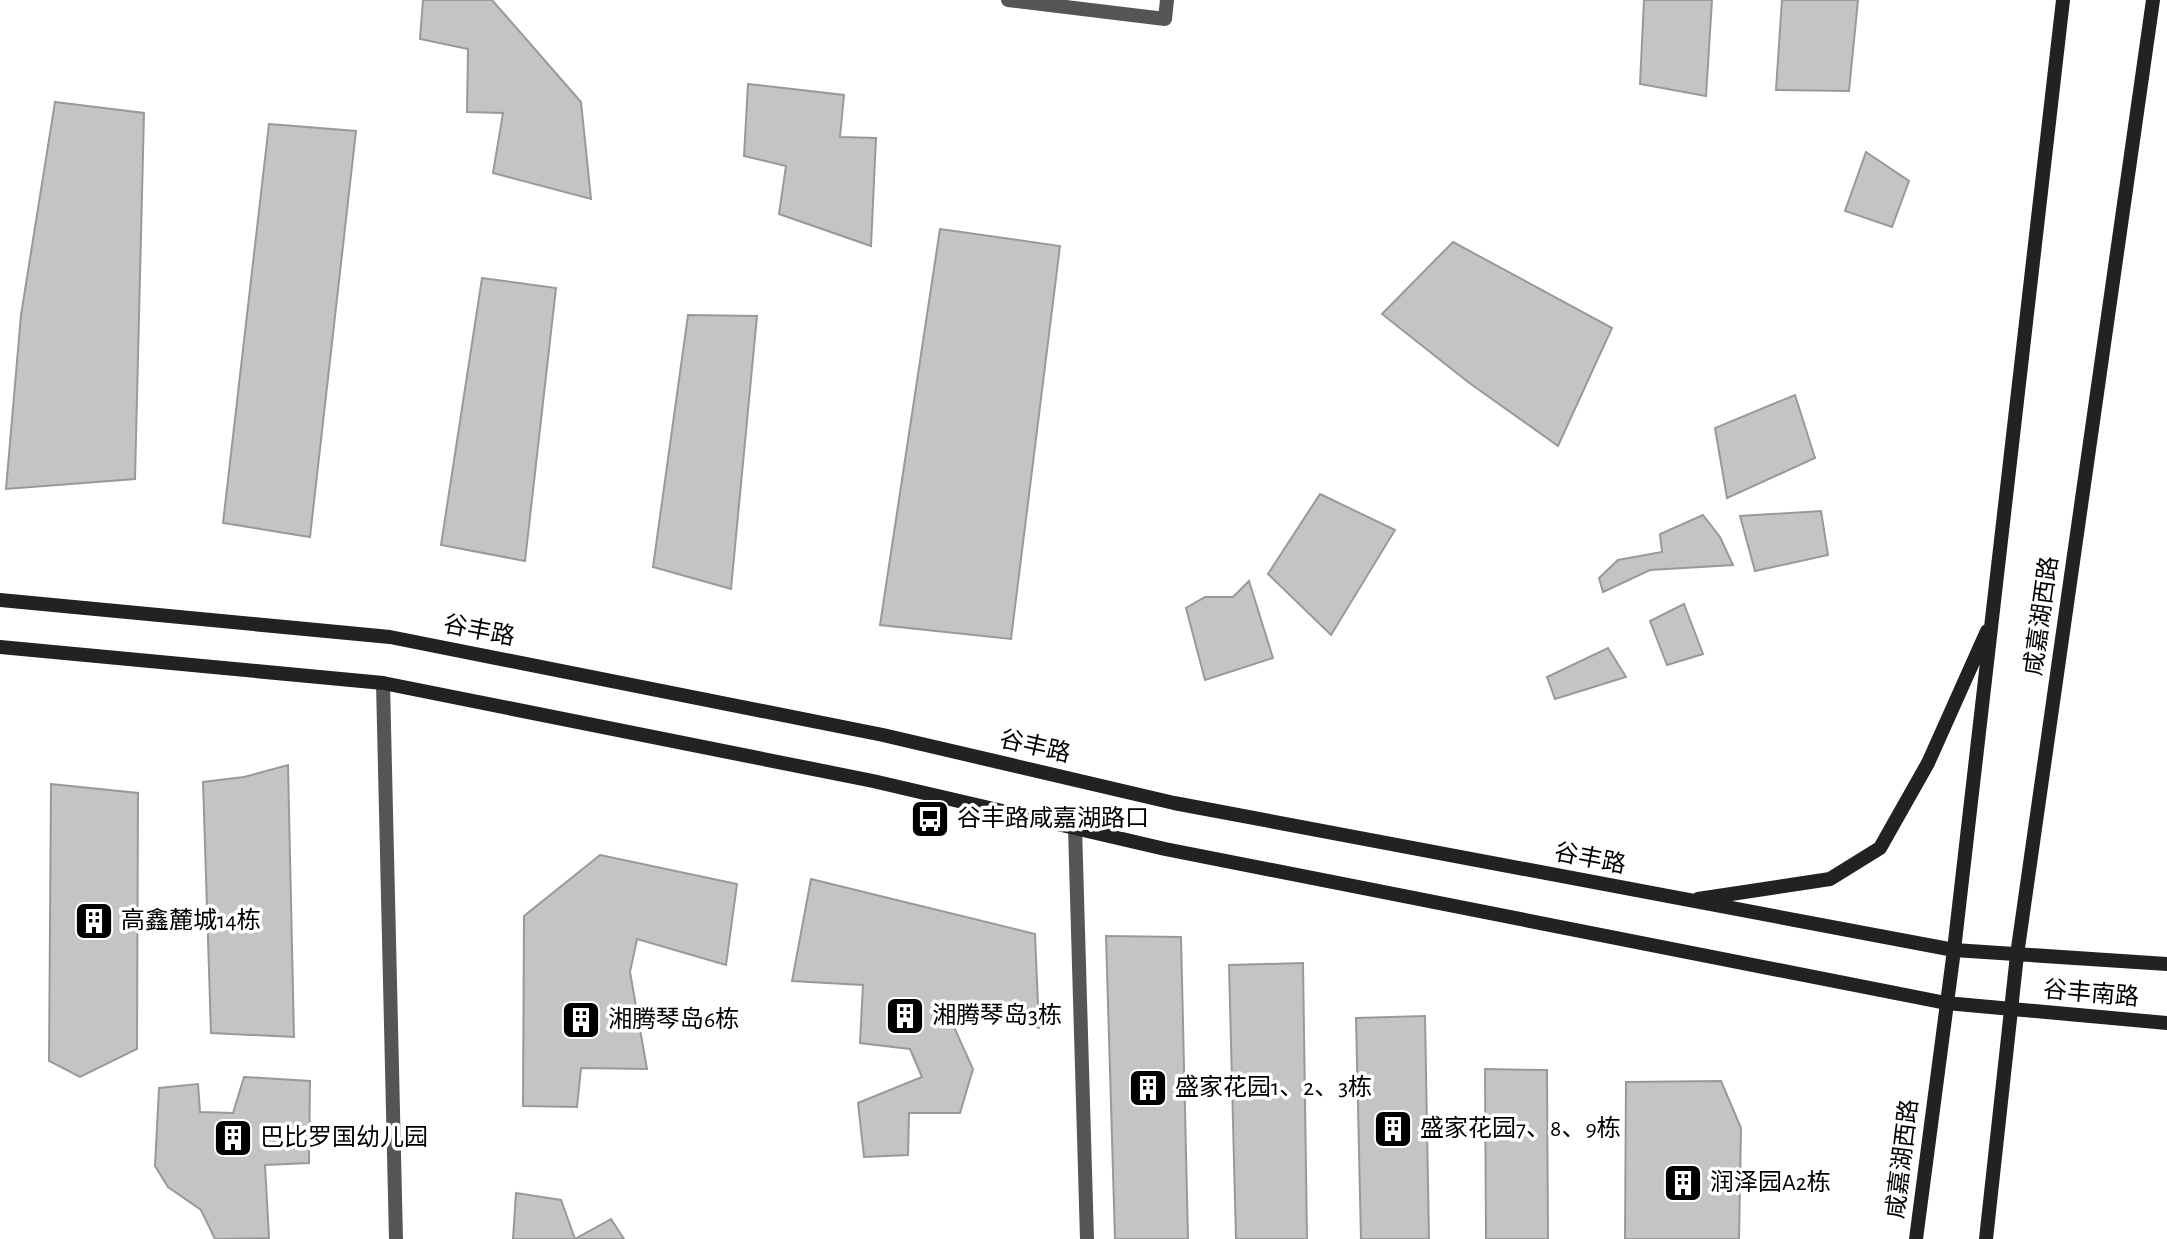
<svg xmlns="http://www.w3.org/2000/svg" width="2167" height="1239" font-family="'Alegreya Sans','Noto Sans SC',sans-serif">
	<rect width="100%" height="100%" fill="#fff"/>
	<path fill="#c4c4c4" stroke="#999" stroke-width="2" d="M 423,0 L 492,0 L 581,102 L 591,199 L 493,173 L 503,113 L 467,112 L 468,49 L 420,39 Z
		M 1644,0 L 1712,0 L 1706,96 L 1640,84 Z
		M 1782,0 L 1858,0 L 1849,91 L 1776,90 Z
		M 748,84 L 844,95 L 840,137 L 876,138 L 871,246 L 779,214 L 786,166 L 744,156 Z
		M 55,102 L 144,113 L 135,479 L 6,489 L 21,315 Z
		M 269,124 L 356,131 L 310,537 L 223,523 Z
		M 1866,152 L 1909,181 L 1892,227 L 1845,211 Z
		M 940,229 L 1060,246 L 1011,639 L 880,625 Z
		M 1453,242 L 1612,328 L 1558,446 L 1468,382 L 1382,314 Z
		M 482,278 L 556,288 L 525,561 L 441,545 Z
		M 688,315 L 757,316 L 731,589 L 653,567 Z
		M 1795,395 L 1815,458 L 1727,498 L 1715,428 Z
		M 1320,494 L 1395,530 L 1331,635 L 1268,574 Z
		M 1821,511 L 1828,555 L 1755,571 L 1740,516 Z
		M 1703,515 L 1720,537 L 1733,565 L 1650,570 L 1603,592 L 1599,578 L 1618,560 L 1662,552 L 1660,534 Z
		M 1249,581 L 1273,658 L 1205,680 L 1186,608 L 1205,597 L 1233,597 Z
		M 1684,604 L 1703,654 L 1667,665 L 1650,621 Z
		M 1608,648 L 1626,677 L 1555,699 L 1547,677 Z
		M 288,765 L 294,1037 L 211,1033 L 203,782 L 244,777 Z
		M 51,784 L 138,793 L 137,1049 L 80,1077 L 49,1061 Z
		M 600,855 L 737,884 L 726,965 L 637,939 L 630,972 L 647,1069 L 581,1068 L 577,1107 L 523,1106 L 524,916 Z
		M 811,879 L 1035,934 L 1039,1028 L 944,1005 L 973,1069 L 960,1113 L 909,1113 L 908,1155 L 864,1157 L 858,1103 L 922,1077 L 910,1049 L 860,1043 L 863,985 L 792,981 Z
		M 1106,936 L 1181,937 L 1188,1239 L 1115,1239 Z
		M 1303,963 L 1307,1239 L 1236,1239 L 1229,965 Z
		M 1425,1016 L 1429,1239 L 1361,1239 L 1356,1018 Z
		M 1485,1069 L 1547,1070 L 1548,1239 L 1486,1239 Z
		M 244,1077 L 310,1081 L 309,1163 L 265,1165 L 269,1238 L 215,1239 L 201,1210 L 168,1187 L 155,1166 L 159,1088 L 198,1084 L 200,1112 L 233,1113 Z
		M 1721,1081 L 1741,1128 L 1739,1239 L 1625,1239 L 1626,1082 Z
		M 516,1193 L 561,1200 L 575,1239 L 513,1239 Z
		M 611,1219 L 624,1239 L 575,1239 Z"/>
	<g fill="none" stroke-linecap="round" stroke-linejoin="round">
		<path stroke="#555" stroke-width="14" d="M 1008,0 L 1165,19 L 1167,0
			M 383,683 L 396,1239
			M 1075,828 L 1087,1239"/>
		<path stroke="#222" stroke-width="14" d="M 0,600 L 390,637 L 883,735 L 1174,803 L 1954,950 L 2167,964
			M 0,647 L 383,683 L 873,781 L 1165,849 L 1946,1003 L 2167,1023
			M 1698,899 L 1830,879 L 1880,848 L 1928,763 L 1987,631
			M 1916,1239 L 1954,950 L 2063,0
			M 1986,1239 L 2017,955 L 2153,0"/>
	</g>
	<defs>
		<g id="bus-square" transform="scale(2.0125)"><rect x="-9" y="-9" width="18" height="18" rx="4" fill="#000" stroke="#fff"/><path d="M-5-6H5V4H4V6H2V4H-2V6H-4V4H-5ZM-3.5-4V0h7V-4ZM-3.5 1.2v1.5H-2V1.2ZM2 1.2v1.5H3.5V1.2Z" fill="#fff"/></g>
		<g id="building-square" transform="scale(2.0125)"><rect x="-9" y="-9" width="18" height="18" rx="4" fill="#000" stroke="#fff"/><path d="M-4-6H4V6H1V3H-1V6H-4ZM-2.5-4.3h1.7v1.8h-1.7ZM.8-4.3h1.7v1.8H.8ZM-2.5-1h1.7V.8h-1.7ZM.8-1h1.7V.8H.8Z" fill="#fff"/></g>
	</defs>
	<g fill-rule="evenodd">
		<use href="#bus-square" x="930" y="819"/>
		<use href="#building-square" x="94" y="921"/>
		<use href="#building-square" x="905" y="1016"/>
		<use href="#building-square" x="581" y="1020"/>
		<use href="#building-square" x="1148" y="1088"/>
		<use href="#building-square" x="1393" y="1129"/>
		<use href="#building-square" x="233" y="1138"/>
		<use href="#building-square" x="1683" y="1183"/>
	</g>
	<g text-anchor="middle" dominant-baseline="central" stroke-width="7" stroke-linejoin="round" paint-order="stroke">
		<g font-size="24" fill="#000" stroke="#fff">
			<text transform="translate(2042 616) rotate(-82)">咸嘉湖西路</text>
			<text transform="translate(479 631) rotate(11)">谷丰路</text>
			<text transform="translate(1035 747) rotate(13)">谷丰路</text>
			<text transform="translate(1590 859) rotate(11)">谷丰路</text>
			<text transform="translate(2091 994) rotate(5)">谷丰南路</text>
			<text transform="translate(1903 1159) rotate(-83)">咸嘉湖西路</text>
		</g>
		<g font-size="24" fill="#000" stroke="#fff" text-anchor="start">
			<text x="957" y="819">谷丰路咸嘉湖路口</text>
			<text x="121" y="921">高鑫麓城14栋</text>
			<text x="932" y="1016">湘腾琴岛3栋</text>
			<text x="608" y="1020">湘腾琴岛6栋</text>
			<text x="1175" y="1088">盛家花园1、2、3栋</text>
			<text x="1420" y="1129">盛家花园7、8、9栋</text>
			<text x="260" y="1138">巴比罗国幼儿园</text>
			<text x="1710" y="1183">润泽园A2栋</text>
		</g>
	</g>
</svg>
